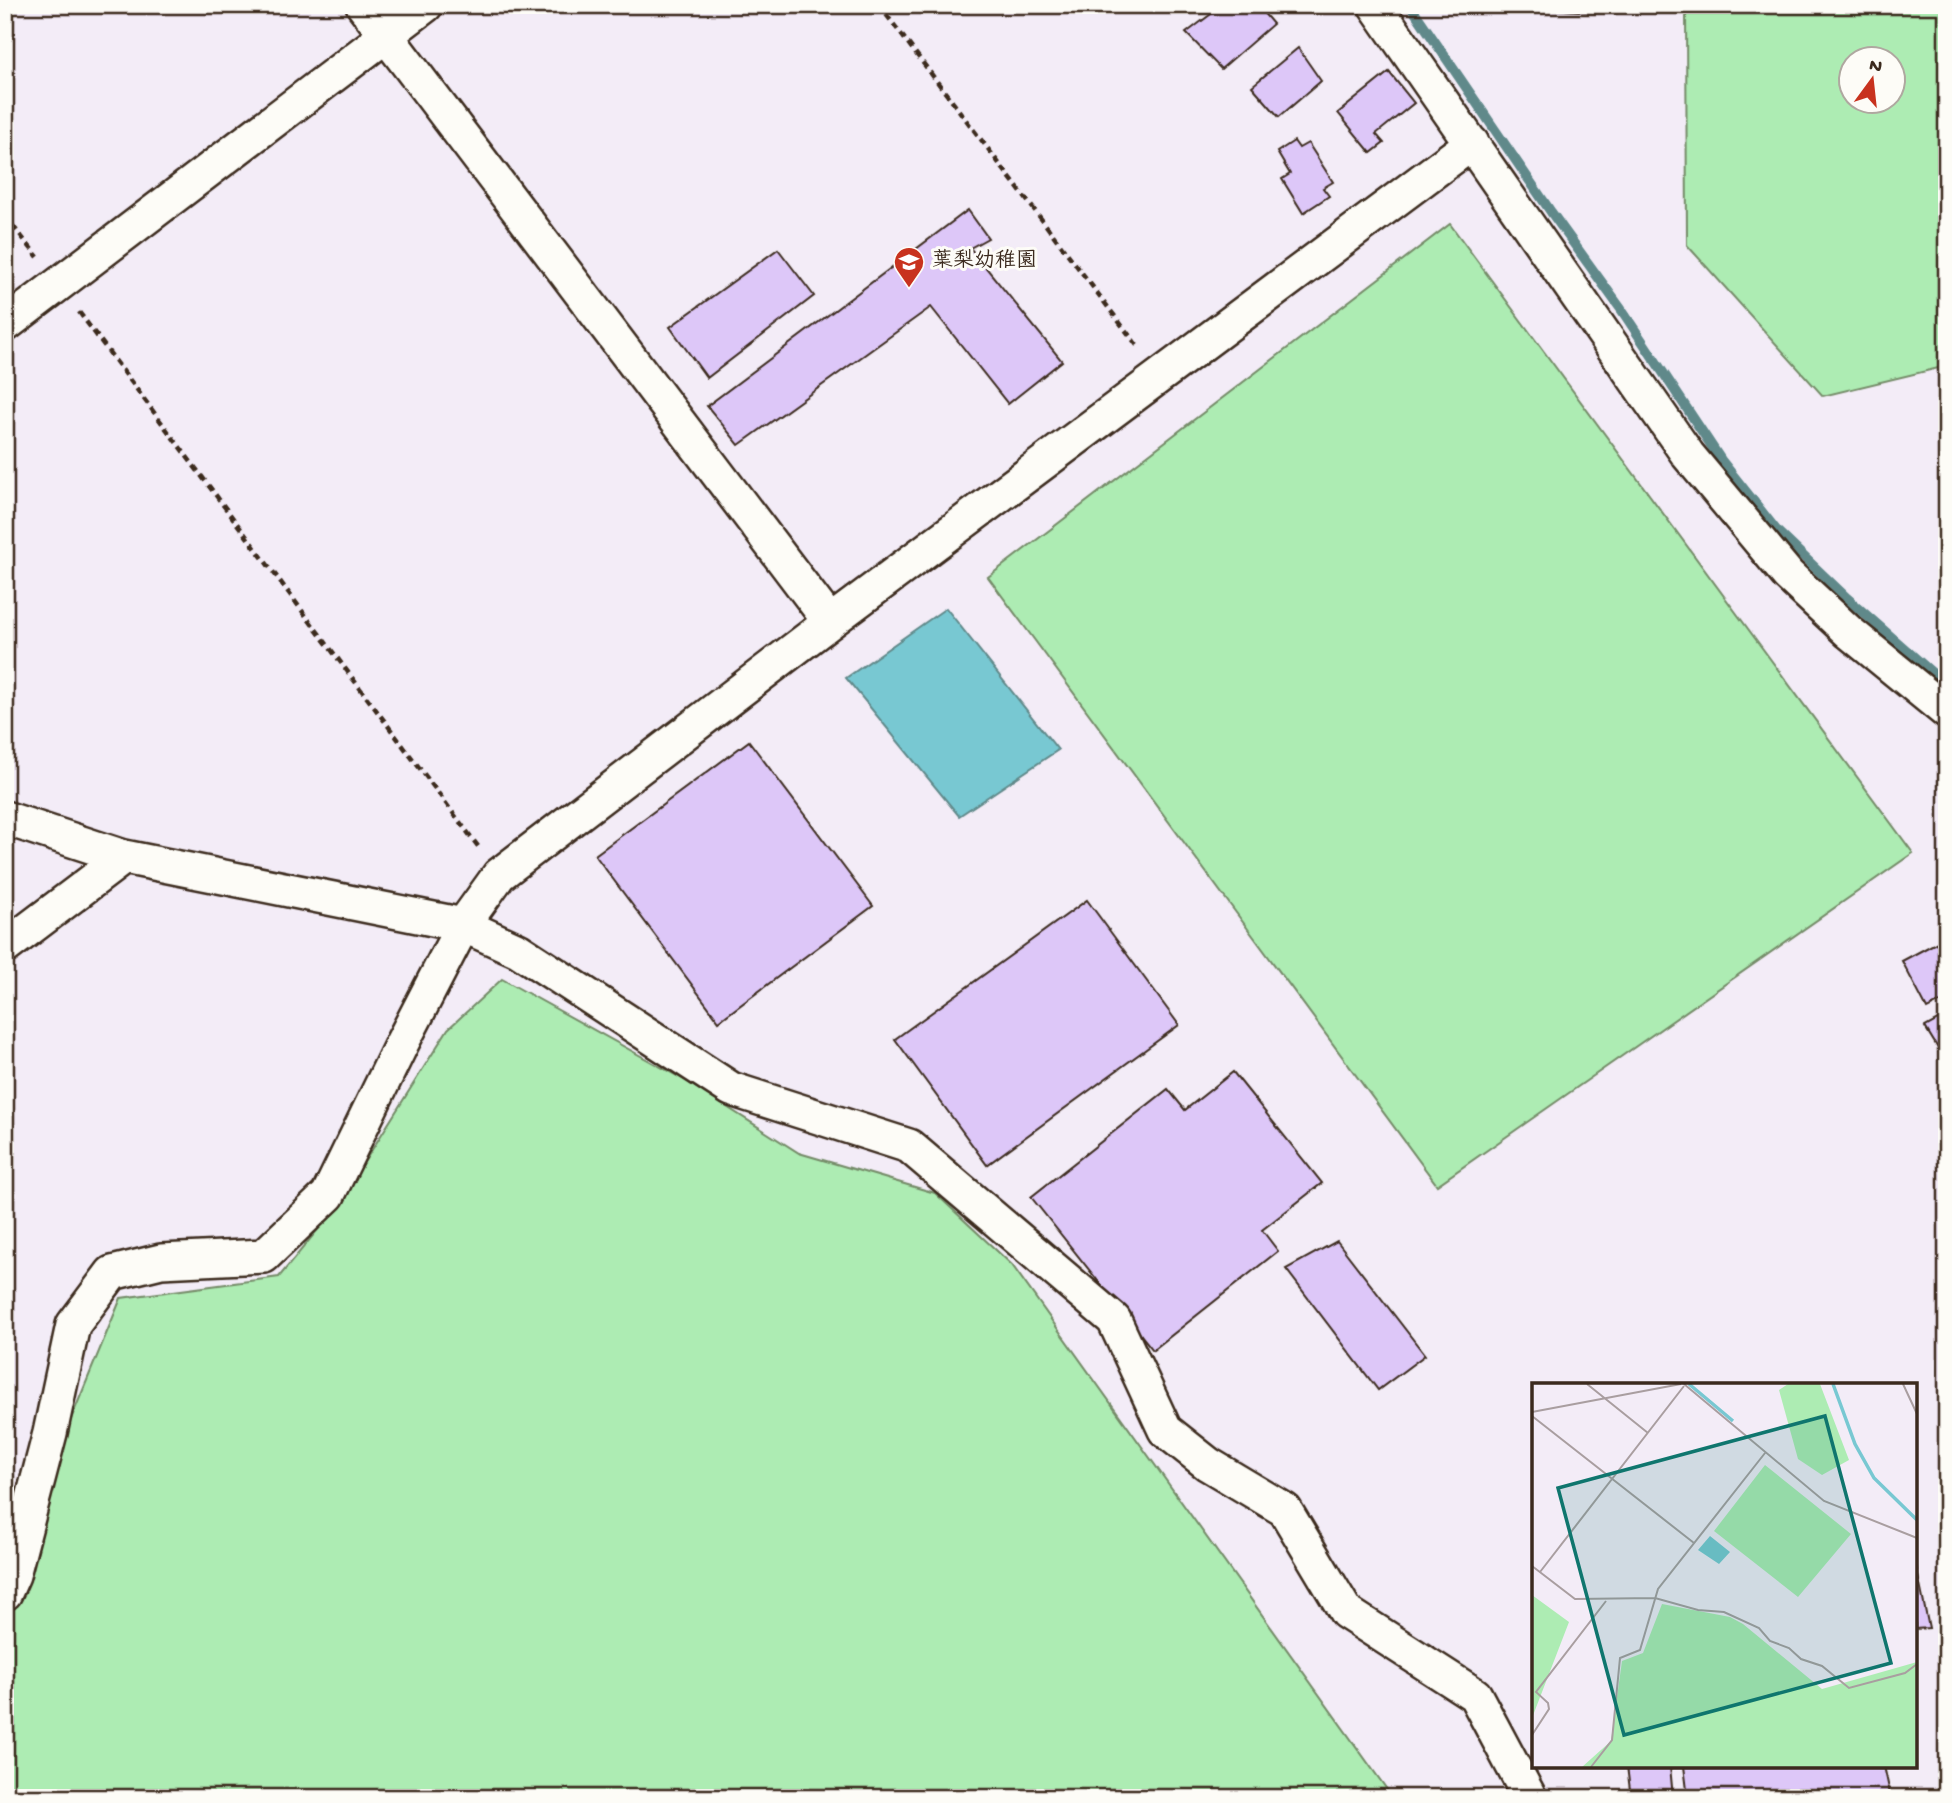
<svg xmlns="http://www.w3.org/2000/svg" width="1952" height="1803" font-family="'Gochi Hand','Klee One',sans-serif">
	<rect width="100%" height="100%" fill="#f3ecf7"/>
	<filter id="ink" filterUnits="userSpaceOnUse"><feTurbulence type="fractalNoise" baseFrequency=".0143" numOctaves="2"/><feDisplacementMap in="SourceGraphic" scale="14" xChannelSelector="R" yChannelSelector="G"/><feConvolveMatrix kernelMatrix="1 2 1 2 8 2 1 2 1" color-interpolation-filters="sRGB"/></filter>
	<g filter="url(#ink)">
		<path fill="#adecb3" stroke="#748b68" stroke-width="2" fill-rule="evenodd" d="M 1686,5 L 1947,5 L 1947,366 L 1823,396 L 1687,245 ZM 1850,60 L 1892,60 L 1892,102 L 1850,102 Z
			M 1450,224 L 1913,853 L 1437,1185 L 988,577 Z
			M 502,979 L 686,1081 L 799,1153 L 935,1193 L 1012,1265 L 1393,1798 L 5,1798 L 5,1579 L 121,1298 L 279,1277 L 334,1210 L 448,1029 Z"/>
		<path fill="#78c8d2" stroke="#60898a" stroke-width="2" d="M 946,608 L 1058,750 L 959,816 L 846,678 Z"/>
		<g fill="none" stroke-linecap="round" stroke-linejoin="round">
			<path stroke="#60898a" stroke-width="10" d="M 1410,5 L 1551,212 L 1621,309 L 1721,460 L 1777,531 L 1847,598 L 1947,686"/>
		</g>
		<path fill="#ddc7f8" stroke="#3b2a1e" stroke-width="2" d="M 1223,5 L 1257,5 L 1273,24 L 1221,69 L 1186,33 Z
			M 1547,5 L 1617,5 L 1617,13 L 1547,9 Z
			M 1298,48 L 1321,81 L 1279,117 L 1252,86 Z
			M 1389,72 L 1414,103 L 1376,134 L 1384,143 L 1371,153 L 1338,113 Z
			M 1294,141 L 1299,148 L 1308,143 L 1333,182 L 1323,188 L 1329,196 L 1303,213 L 1282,179 L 1290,174 L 1277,152 Z
			M 968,210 L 988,238 L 970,248 L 1062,361 L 1008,404 L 931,307 L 739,445 L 707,406 Z
			M 778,249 L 814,296 L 707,378 L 670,327 Z
			M 749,741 L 873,906 L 719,1021 L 595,855 Z
			M 1087,900 L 1179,1025 L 987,1165 L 895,1039 Z
			M 1947,937 L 1947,999 L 1927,1009 L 1902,961 Z
			M 1947,1015 L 1947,1063 L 1925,1027 Z
			M 1233,1072 L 1322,1183 L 1262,1230 L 1278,1251 L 1153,1350 L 1031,1197 L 1168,1089 L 1185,1110 Z
			M 1337,1241 L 1425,1355 L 1378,1390 L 1286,1269 Z
			M 1947,1499 L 1947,1535 L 1942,1500 Z
			M 1915,1561 L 1929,1628 L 1915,1629 Z
			M 1627,1766 L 1670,1766 L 1673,1798 L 1631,1798 Z
			M 1684,1766 L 1884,1766 L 1891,1798 L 1688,1798 Z"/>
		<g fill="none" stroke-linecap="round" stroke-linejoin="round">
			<g stroke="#3b2a1e" stroke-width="38">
				<path id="street" d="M 363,5 L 830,622
					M 1375,5 L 1688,455 L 1788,575 L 1849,632 L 1947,712
					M 5,325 L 426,5
					M 5,818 L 124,857 L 463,925 L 518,950 L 731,1089 L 909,1146 L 1114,1320 L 1165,1430 L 1208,1464 L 1285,1510 L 1346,1612 L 1475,1695 L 1530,1798
					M 5,947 L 124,857
					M 5,1593 L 13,1575 L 50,1433 L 73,1325 L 112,1273 L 161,1261 L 264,1256 L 328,1195 L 402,1043 L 463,925 L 499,875 L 830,622 L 1472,143"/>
			</g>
			<path stroke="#3b2a1e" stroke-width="4.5" stroke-dasharray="7 5" stroke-linecap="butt" d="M 879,5 L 1139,348
				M 5,216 L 38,257
				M 79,312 L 480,849"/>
			<use href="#street" stroke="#fdfcf7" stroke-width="33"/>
		</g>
	</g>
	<defs>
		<g id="school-pin" transform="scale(1.575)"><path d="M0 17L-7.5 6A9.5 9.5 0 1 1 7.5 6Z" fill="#c8321e" stroke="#fdfcf7"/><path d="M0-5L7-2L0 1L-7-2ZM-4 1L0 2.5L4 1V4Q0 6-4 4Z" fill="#fff"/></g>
	</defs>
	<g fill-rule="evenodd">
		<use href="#school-pin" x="909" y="262"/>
	</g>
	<g text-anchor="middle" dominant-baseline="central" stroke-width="6" stroke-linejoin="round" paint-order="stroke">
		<g font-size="21" font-weight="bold" fill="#3b2a1e" stroke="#fdfcf7" text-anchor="start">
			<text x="932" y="262">葉梨幼稚園</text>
		</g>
	</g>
	<g transform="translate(1532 1383)">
		<rect width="385" height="385" fill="#f3ecf7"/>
		<path d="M 256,1 L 288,1 L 317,77 L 290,92 L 266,76 L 247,7 ZM 233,82 L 319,151 L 266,214 L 182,148 ZM 0,212 L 37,239 L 0,335 ZM 130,221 L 198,234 L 211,241 L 290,306 L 385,279 L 385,384 L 50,384 L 79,358 L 90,278 L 111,270 Z" fill="#adecb3"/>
		<path d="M 178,153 L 198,169 L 187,181 L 166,167 Z" fill="#78c8d2"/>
		<path fill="none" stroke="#78c8d2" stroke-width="3.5" d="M 157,1 L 201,38M 301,1 L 323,61 L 342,95 L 385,137"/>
		<path fill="none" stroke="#a99ea0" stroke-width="2" d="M 55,1 L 116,50M 152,1 L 292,118 L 385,155M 371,1 L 385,31M 0,29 L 149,1M 0,33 L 162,160M 0,183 L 43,216 L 123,215 L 166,227 L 192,229 L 227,245 L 238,258 L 257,265 L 269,276 L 290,283 L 317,305 L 373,290 L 385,281M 8,189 L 152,3M 0,352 L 17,326 L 16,320 L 4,309 L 74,218M 59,384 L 80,357 L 88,275 L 108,267 L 126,206 L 233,70"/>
		<path fill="#0f766e" fill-opacity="0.15" stroke="#0f766e" stroke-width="3.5" d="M 293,33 L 359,280 L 92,352 L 26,105 Z"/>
		<rect width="385" height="385" fill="none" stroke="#3b2a1e" stroke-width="3.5"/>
	</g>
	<rect width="1952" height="1803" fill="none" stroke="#fdfcf7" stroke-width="28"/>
	<rect x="14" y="14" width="1924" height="1775" fill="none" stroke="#3b2a1e" stroke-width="2.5" filter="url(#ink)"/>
	<g transform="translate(1872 80) rotate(15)"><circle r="33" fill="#fdfcf7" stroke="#afa8a0" stroke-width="2"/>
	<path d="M0-5L12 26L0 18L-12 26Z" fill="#c8321e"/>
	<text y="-10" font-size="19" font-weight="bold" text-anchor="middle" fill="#3b2a1e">N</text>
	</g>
</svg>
